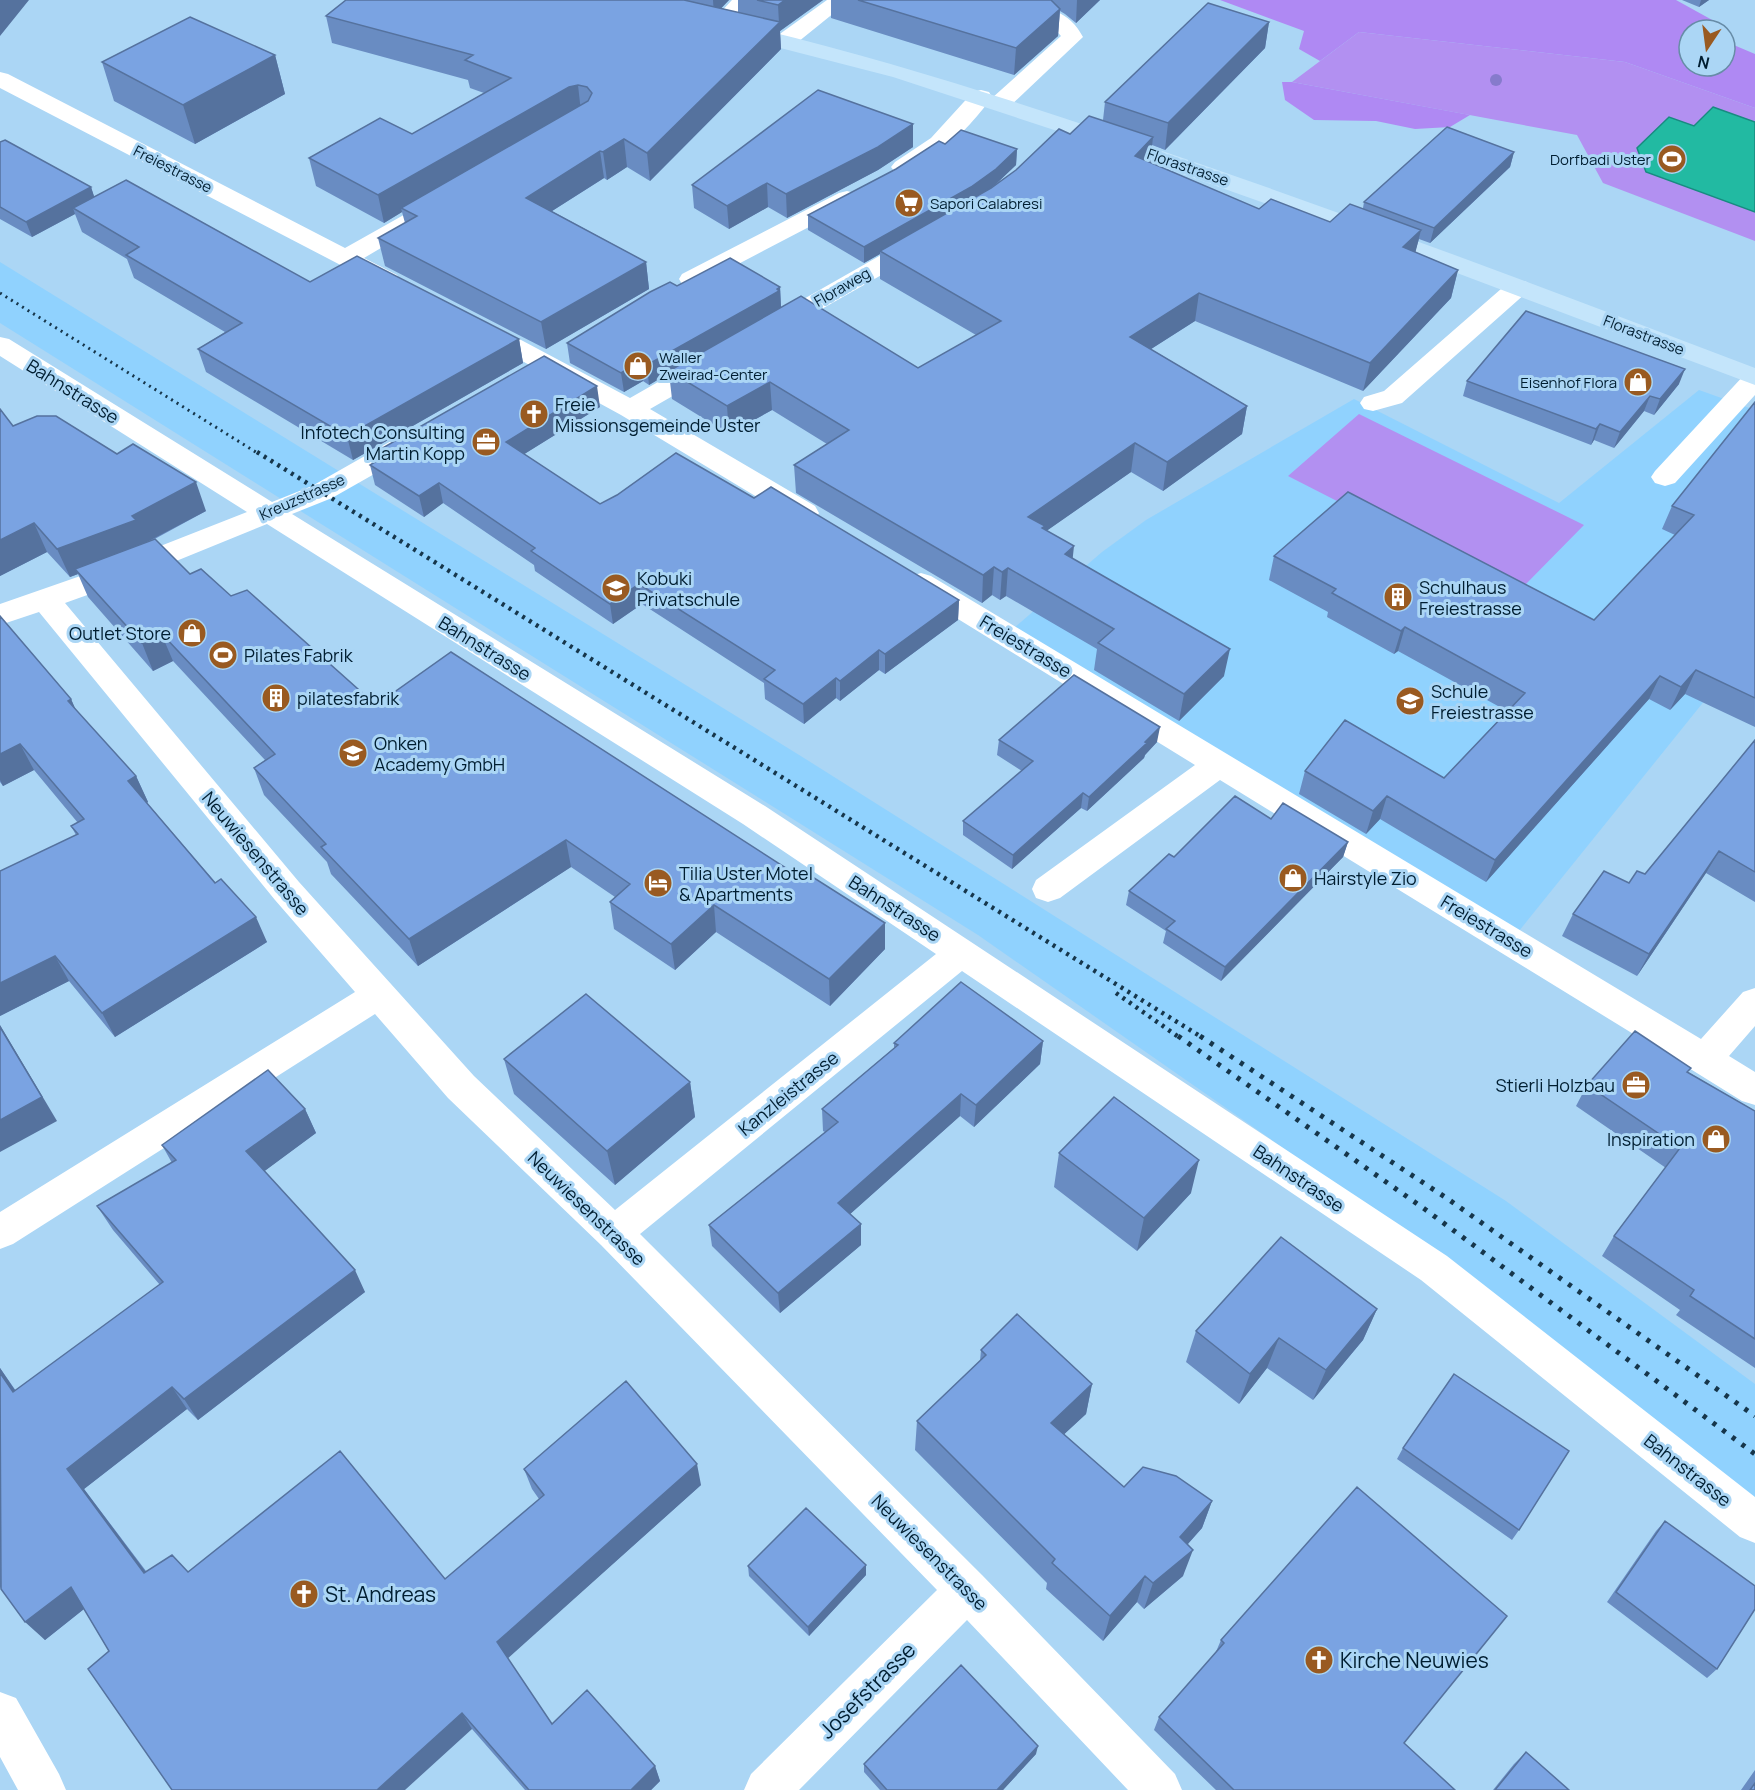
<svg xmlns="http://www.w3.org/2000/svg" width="1755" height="1790" font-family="Manrope,sans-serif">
	<rect width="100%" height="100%" fill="#abd6f5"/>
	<path fill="#90d2fe" d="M 0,262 L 804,758 L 1506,1201 L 1755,1384 L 1755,1501 L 1411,1237 L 978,935 L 0,323 Z
		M 1699,390 L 1755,410 L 1755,638 L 1511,941 L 1007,634 L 1102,552 L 1146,520 L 1354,399 L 1559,503 Z"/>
	<path fill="#b290f1" d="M 1359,32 L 1625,62 L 1755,108 L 1755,241 L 1603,183 L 1577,135 L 1292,82 Z
		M 1359,414 L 1584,525 L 1517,593 L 1288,476 Z"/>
	<path fill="#af89f3" d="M 1220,0 L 1676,0 L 1714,21 L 1720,30 L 1689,30 L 1689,66 L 1725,66 L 1725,37 L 1729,43 L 1755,54 L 1755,108 L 1625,62 L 1359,32 L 1320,61 L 1299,49 L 1304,31 Z
		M 1282,82 L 1292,82 L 1470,115 L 1450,127 L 1415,129 L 1376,121 L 1314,120 L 1285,100 Z"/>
	<path fill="#22baa2" stroke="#188b80" stroke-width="1.5" d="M 1713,107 L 1755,122 L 1755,212 L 1646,172 L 1637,148 L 1669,117 L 1694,126 Z"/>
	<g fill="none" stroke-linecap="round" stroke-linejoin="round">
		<path fill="#fff" fill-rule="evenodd" d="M 732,0 L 754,0 C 745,14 729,35 711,31 L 708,26 Z
			M 827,0 L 850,0 L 793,46 L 785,47 L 777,46 L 774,41 L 777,36 Z
			M 1020,1 C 1046,7 1070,11 1083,37 L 1008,108 L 1000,110 L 992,108 L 989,103 L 992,98 L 1061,36 L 1050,24 L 1013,11 L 1009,7 L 1013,3 Z
			M 0,72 L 8,74 L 345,248 L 409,212 L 417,210 L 425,212 L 429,217 L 425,222 L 364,258 L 397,275 L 400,280 L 397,285 L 388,287 L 379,285 L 0,88 Z
			M 981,90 L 989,92 L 992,97 C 976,120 924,179 895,172 L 891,167 L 895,162 L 931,138 L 973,92 Z
			M 847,191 L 855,193 L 859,198 L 855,203 L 700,284 L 691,286 L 682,284 L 679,279 L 682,274 L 839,193 Z
			M 920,236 L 929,238 L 932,243 L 929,248 L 783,331 L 774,334 L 765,331 L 761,326 L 765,321 L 911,238 Z
			M 1518,280 L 1527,282 L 1530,287 L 1527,292 L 1402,403 L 1373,411 L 1364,409 L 1360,403 L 1364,397 L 1384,391 L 1509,282 Z
			M 482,321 L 491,324 L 630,398 L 700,358 L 709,356 L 718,358 L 722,364 L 718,370 L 650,409 L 815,506 L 819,513 L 815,520 L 805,522 L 795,520 L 621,415 L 473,334 L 469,329 L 473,324 Z
			M 0,337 L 9,339 L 272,502 L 312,486 L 400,436 L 410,433 L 420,436 L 423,442 L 420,448 L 332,498 L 292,514 L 765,806 L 1447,1256 L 1755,1497 L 1755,1543 L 1740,1537 L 1421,1280 L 962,971 L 640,1234 L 982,1575 L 1175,1774 L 1182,1790 L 1128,1790 L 967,1620 L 799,1790 L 744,1790 L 751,1774 L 937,1590 L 601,1245 L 448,1098 L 375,1014 L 13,1244 L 0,1249 L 0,1212 L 355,992 L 275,900 L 39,612 L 0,625 L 0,604 L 112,565 L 247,512 L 0,356 ZM 267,524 L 743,824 L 936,954 L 615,1210 L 474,1076 L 299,882 L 65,603 L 132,579 Z
			M 1755,371 L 1755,395 L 1675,483 L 1665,486 L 1655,483 L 1651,477 L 1655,471 L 1746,373 Z
			M 921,573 L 931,576 L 1701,1039 L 1743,992 L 1755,988 L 1755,1026 L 1729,1056 L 1755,1072 L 1755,1105 L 1742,1101 L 1692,1070 L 1220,780 L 1060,898 L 1048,902 L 1036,898 L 1032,889 L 1036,880 L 1195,765 L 911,590 L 907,583 L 911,576 Z
			M 0,1692 L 16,1698 L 59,1774 L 66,1790 L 18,1790 L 0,1757 Z"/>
		<path fill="#c4e5fb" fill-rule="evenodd" d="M 738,24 C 896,61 1049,112 1203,165 C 1388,229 1572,298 1755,368 L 1755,385 L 1380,244 L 1106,147 L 893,77 L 730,35 L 727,30 L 730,25 Z"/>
		<path stroke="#16364b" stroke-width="3" stroke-dasharray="2 4.5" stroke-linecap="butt" d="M 0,293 L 259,454"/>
		<path stroke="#16364b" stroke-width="4.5" stroke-dasharray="3 5" stroke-linecap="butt" d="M 257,452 L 1203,1038
			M 1116,993 L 1180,1038"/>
		<path stroke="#16364b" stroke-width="5" stroke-dasharray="4 8" stroke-linecap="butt" d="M 1178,1036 L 1426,1210 L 1755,1454
			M 1200,1036 L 1448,1199 L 1755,1416"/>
	</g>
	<circle fill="#867bcc" cx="1496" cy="80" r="6"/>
	<path fill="#698cc2" d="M 346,0 L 729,0 L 721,8 L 738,13 L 738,0 L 823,0 L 780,31 L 781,49 L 650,181 L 627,167 L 607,180 L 604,178 L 552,211 L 646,262 L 649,289 L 546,349 L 385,266 L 378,238 L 405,223 L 402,212 L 384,223 L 316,186 L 309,158 L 412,134 L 484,93 L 470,88 L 468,80 L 332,43 L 326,16 Z
		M 831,0 L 1100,0 L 1076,23 L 1065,14 L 1060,11 L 1058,36 L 1014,75 L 831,18 Z
		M 1682,0 L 1709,0 L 1699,7 Z
		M 1269,22 L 1265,48 L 1165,150 L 1152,145 L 1150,162 L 1259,209 L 1330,222 L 1363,208 L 1364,202 L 1514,152 L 1510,167 L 1430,243 L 1419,239 L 1415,252 L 1458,270 L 1451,298 L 1363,391 L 1195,321 L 1151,349 L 1247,406 L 1242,434 L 1163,491 L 1131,472 L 1046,531 L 1073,559 L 1224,676 L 1179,721 L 1094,670 L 1097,649 L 1006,596 L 1000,600 L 992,595 L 982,603 L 796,493 L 794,465 L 827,444 L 772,410 L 729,434 L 672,399 L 669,373 L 649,385 L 643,381 L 624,392 L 570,363 L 567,343 L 677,286 L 780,287 L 781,307 L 780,308 L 918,368 L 976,335 L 880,279 L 880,254 L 864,263 L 808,230 L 808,215 L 945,144 L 1017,149 L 1016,165 L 996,184 L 1070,134 L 1103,120 L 1105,102 Z
		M 275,55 L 285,94 L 195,144 L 114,101 L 102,62 Z
		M 913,124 L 913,147 L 878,170 L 787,218 L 768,207 L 729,229 L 694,208 L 692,185 Z
		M 0,142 L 91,187 L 94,197 L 310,282 L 519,339 L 523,363 L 353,460 L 206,372 L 198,349 L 225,332 L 134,278 L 127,259 L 82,232 L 75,214 L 32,237 L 0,219 Z
		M 1467,381 L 1679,384 L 1654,415 L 1644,411 L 1614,448 L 1594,440 L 1591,445 L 1463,396 Z
		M 1755,402 L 1755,727 L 1685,694 L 1670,710 L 1649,699 L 1486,882 L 1380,819 L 1366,834 L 1299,794 L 1305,771 L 1444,778 L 1507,711 L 1398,651 L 1394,654 L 1327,617 L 1328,612 L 1269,580 L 1274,556 L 1594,620 L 1675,535 L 1662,529 L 1672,506 Z
		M 600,407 L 524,454 L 600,504 L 754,498 L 959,600 L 958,620 L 885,674 L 879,670 L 840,701 L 836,698 L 804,724 L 765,699 L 764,683 L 642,604 L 613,624 L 535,571 L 534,565 L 443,503 L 424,517 L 375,485 L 370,465 L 374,462 L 372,454 Z
		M 13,426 L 206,511 L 151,541 L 190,574 L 231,596 L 376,705 L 885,949 L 830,1006 L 716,932 L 675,970 L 614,929 L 610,902 L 615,897 L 571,867 L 418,966 L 331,874 L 327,862 L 264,795 L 254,768 L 265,760 L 173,661 L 153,671 L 88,597 L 78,574 L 70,577 L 47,552 L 0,576 Z
		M 0,616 L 71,699 L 75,709 L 136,776 L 148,802 L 147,803 L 267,942 L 115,1037 L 69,981 L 0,1016 L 76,835 L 71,826 L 78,823 L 34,770 L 3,786 L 0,782 Z
		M 999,740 L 1157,742 L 1145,755 L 1144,758 L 1087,811 L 1081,808 L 1012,869 L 963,835 L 963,821 L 1022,771 L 997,755 Z
		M 1755,740 L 1755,902 L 1706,873 L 1637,976 L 1562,936 L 1573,914 L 1645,874 Z
		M 1271,819 L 1348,842 L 1343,857 L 1221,981 L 1163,943 L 1166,931 L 1126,905 L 1129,891 L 1174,857 Z
		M 1043,1041 L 1040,1064 L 974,1127 L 960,1116 L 850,1214 L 861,1245 L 780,1313 L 712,1246 L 709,1225 L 825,1132 L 823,1131 L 822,1109 L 894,1048 L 894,1043 Z
		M 504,1059 L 690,1082 L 695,1117 L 615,1185 L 514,1094 Z
		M 1688,1072 L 1755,1111 L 1755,1368 L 1676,1315 L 1680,1310 L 1602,1256 L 1614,1236 L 1666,1168 L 1576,1106 L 1587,1085 Z
		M 305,1109 L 316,1133 L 264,1171 L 365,1292 L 198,1420 L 187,1409 L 84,1489 L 146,1571 L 188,1572 L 445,1579 L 539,1499 L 532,1489 L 524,1469 L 701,1485 L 507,1658 L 552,1724 L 655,1766 L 660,1781 L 651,1790 L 525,1790 L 472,1729 L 109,1651 L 84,1609 L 45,1640 L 0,1587 L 0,1368 L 16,1391 L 160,1285 L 113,1230 L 97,1206 L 172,1163 L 162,1145 Z
		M 1059,1153 L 1191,1193 L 1137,1251 L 1054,1187 Z
		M 1377,1309 L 1363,1340 L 1313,1400 L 1267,1368 L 1239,1404 L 1186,1362 L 1196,1331 Z
		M 981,1350 L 1092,1384 L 1086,1414 L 1064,1434 L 1124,1487 L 1212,1501 L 1202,1528 L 1187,1545 L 1183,1576 L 1144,1609 L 1137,1602 L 1103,1641 L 1046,1589 L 1047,1583 L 915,1450 L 917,1421 L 980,1361 Z
		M 1403,1448 L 1519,1530 L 1512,1540 L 1397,1459 Z
		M 1665,1521 L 1717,1669 L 1707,1678 L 1607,1602 L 1656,1531 Z
		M 866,1565 L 866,1575 L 809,1636 L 749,1576 L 748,1566 Z
		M 1221,1640 L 1404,1743 L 1455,1790 L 1216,1790 L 1154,1730 L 1159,1717 L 1215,1654 Z
		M 1526,1752 L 1569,1790 L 1493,1790 L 1514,1764 Z
		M 1036,1754 L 1003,1790 L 880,1790 L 864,1772 L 864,1764 Z
		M 1755,1770 L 1755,1790 L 1741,1790 Z"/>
	<path fill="#55729e" d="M 0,0 L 29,0 L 0,36 Z
		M 713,0 L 729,0 L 714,16 Z
		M 785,0 L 823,0 L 780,31 L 781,49 L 650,181 L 647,153 L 779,23 L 778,5 Z
		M 1077,0 L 1100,0 L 1076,23 Z
		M 1701,0 L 1709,0 L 1699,7 Z
		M 1060,9 L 1058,36 L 1014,75 L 1016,48 Z
		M 1269,22 L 1265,48 L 1165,150 L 1168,123 Z
		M 275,55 L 285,94 L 195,144 L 183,105 Z
		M 578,85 L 581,112 L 401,208 L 402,212 L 384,223 L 378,195 L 569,87 Z
		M 913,124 L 913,147 L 878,170 L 787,218 L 786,194 Z
		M 1153,137 L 1150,165 L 1135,156 Z
		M 624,139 L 627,167 L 607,180 L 603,152 Z
		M 1017,149 L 1016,165 L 996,184 L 971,202 L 880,251 L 880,254 L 864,263 L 864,247 Z
		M 600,151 L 604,178 L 530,225 L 526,198 Z
		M 1514,152 L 1510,167 L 1430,243 L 1434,228 Z
		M 767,183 L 768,207 L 729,229 L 727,206 Z
		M 91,187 L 96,202 L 73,208 L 75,214 L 32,237 L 26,222 Z
		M 1421,230 L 1414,258 L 1403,247 Z
		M 646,262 L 649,289 L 546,349 L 541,322 Z
		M 1458,270 L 1451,298 L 1363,391 L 1370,363 Z
		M 780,287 L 781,307 L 780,307 L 780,310 L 669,371 L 669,373 L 649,385 L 647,365 Z
		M 1199,293 L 1195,321 L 1126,365 L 1130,337 Z
		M 519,339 L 523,363 L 353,460 L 347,436 Z
		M 640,361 L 643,381 L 624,392 L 621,373 Z
		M 1685,369 L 1679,384 L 1654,415 L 1660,399 Z
		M 770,382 L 772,410 L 729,434 L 727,406 Z
		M 597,386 L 600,407 L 510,463 L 506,442 Z
		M 1650,396 L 1644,411 L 1614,448 L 1620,432 Z
		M 1247,406 L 1242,434 L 1163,491 L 1167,462 Z
		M 1600,424 L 1594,440 L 1591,445 L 1596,429 Z
		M 1135,443 L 1131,472 L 1045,532 L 1028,517 Z
		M 196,482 L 206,511 L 145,543 L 75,569 L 78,574 L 70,577 L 57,549 L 132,516 Z
		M 439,483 L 443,503 L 424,517 L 419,496 Z
		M 34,523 L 47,552 L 0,576 L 0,540 Z
		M 1074,546 L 1071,574 L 1065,554 Z
		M 994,567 L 992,595 L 982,603 L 983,575 Z
		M 1008,568 L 1006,596 L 1000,600 L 1002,572 Z
		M 639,584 L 642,604 L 613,624 L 610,604 Z
		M 959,600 L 958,620 L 885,674 L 885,654 Z
		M 1405,627 L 1398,651 L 1394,654 L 1401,631 Z
		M 161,633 L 173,661 L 153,671 L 142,643 Z
		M 1230,649 L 1224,676 L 1179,721 L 1184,694 Z
		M 879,650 L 879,670 L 840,701 L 840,681 Z
		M 1696,670 L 1685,694 L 1670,710 L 1681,687 Z
		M 1660,676 L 1649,699 L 1486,882 L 1495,860 Z
		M 836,678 L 836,698 L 804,724 L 803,704 Z
		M 71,699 L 83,726 L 68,701 Z
		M 1160,727 L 1157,742 L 1145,755 L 1144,758 L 1087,811 L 1089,797 Z
		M 20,744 L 34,770 L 3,786 L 0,780 L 0,754 Z
		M 136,776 L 148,802 L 140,807 L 128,781 Z
		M 1083,793 L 1081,808 L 1012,869 L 1013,855 Z
		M 1387,796 L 1380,819 L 1366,834 L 1373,811 Z
		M 566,840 L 571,867 L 418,966 L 409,939 Z
		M 1348,842 L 1343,857 L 1221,981 L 1225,967 Z
		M 1719,851 L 1706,873 L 1637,976 L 1649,954 Z
		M 714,905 L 716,932 L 675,970 L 671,944 Z
		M 256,917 L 267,942 L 115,1037 L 102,1013 Z
		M 885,923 L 885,949 L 830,1006 L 829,979 Z
		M 55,956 L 69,981 L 0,1016 L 0,983 Z
		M 0,1025 L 57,1121 L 0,1152 Z
		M 1043,1041 L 1040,1064 L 974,1127 L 976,1105 Z
		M 690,1082 L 695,1117 L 615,1185 L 607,1151 Z
		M 961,1094 L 960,1116 L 839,1224 L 838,1203 Z
		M 305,1109 L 316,1133 L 258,1176 L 246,1151 Z
		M 1199,1160 L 1191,1193 L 1137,1251 L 1144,1218 Z
		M 861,1224 L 861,1245 L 780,1313 L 778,1293 Z
		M 355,1270 L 365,1292 L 198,1420 L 184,1399 Z
		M 1377,1309 L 1363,1340 L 1313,1400 L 1326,1370 Z
		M 1279,1338 L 1267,1368 L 1239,1404 L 1250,1374 Z
		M 0,1368 L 31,1414 L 13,1392 L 0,1373 Z
		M 1092,1384 L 1086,1414 L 1045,1452 L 1051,1423 Z
		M 172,1387 L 187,1409 L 84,1489 L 160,1591 L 144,1573 L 67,1469 Z
		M 697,1464 L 701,1485 L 506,1660 L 497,1642 Z
		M 1212,1501 L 1202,1528 L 1170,1564 L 1180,1537 Z
		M 1193,1550 L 1183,1576 L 1144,1609 L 1153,1583 Z
		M 866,1565 L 866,1575 L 809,1636 L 808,1627 Z
		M 1145,1576 L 1137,1602 L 1103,1641 L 1110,1616 Z
		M 71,1587 L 89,1605 L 45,1640 L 25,1622 Z
		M 462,1713 L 472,1729 L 405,1790 L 377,1790 Z
		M 1038,1746 L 1036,1754 L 1003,1790 L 997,1790 Z
		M 655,1766 L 660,1781 L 651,1790 L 631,1790 Z"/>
	<path fill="#7aa3e2" stroke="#55729e" stroke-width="1.5" d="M 346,0 L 684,0 L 780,22 L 647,153 L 624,139 L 603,152 L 600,151 L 526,198 L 646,262 L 541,322 L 378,238 L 417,216 L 401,208 L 588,101 L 592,93 L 587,87 L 578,85 L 569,87 L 378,195 L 309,158 L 380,118 L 412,134 L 511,78 L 465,60 L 473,55 L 326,16 Z
		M 757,0 L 785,0 L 778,5 Z
		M 858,0 L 1051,0 L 1060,9 L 1016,48 Z
		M 1208,3 L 1269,22 L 1168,123 L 1105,102 Z
		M 190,17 L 275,55 L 183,105 L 102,62 Z
		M 818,90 L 913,124 L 878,147 L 786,194 L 767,183 L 727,206 L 692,185 Z
		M 1089,116 L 1153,137 L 1135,156 L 1259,209 L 1271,199 L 1330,222 L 1350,204 L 1421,230 L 1403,247 L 1458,270 L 1370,363 L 1199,293 L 1130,337 L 1247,406 L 1167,462 L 1135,443 L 1028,517 L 1045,526 L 1042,528 L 1074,546 L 1065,554 L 1230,649 L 1184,694 L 1098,643 L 1114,629 L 1008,568 L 1002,572 L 994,567 L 983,575 L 794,465 L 849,430 L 770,382 L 727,406 L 669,371 L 801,296 L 918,368 L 1001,321 L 880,251 L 991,188 L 1016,170 L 1059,129 L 1070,134 Z
		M 1447,127 L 1514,152 L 1434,228 L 1364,202 Z
		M 961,130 L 1017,149 L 996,169 L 971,187 L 864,247 L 808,215 L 896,169 L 939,141 L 945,144 Z
		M 5,140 L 91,187 L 26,222 L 0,207 L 0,142 Z
		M 126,180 L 310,282 L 357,256 L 519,339 L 347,436 L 198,349 L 242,323 L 126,255 L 139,247 L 73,208 Z
		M 730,258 L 780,287 L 777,289 L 779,291 L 647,365 L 640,361 L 621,373 L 567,343 L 650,292 L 670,282 L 677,286 Z
		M 1526,311 L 1685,369 L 1660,399 L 1650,396 L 1620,432 L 1600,424 L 1596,429 L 1467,381 Z
		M 544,356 L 597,386 L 506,442 L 600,504 L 617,495 L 676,453 L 754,498 L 771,487 L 959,600 L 885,654 L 879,650 L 840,681 L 836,678 L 803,704 L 764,679 L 775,670 L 639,584 L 610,604 L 531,551 L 535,548 L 439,483 L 419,496 L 370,465 L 380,459 L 372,454 Z
		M 1755,402 L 1755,698 L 1696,670 L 1681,687 L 1660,676 L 1495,860 L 1387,796 L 1373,811 L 1305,771 L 1345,720 L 1444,778 L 1525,693 L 1405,627 L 1401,631 L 1332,593 L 1336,589 L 1274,556 L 1348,492 L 1594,620 L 1694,515 L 1672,506 Z
		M 0,409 L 13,426 L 37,416 L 56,416 L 117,454 L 133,444 L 196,482 L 132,516 L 136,520 L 57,549 L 34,523 L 0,540 Z
		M 155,539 L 190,574 L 201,569 L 231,596 L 247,590 L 376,705 L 451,652 L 806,881 L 811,876 L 885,923 L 829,979 L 714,905 L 671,944 L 610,902 L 630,884 L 566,840 L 409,939 L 321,847 L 326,844 L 254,768 L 275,754 L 161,633 L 142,643 L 75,569 Z
		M 0,616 L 71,699 L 68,701 L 136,776 L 128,781 L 215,883 L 221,879 L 256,917 L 102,1013 L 55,956 L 0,983 L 0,871 L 78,834 L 71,826 L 84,819 L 20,744 L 0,754 Z
		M 1074,675 L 1160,727 L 1145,742 L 1147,743 L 1089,797 L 1083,793 L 1013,855 L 963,821 L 1033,761 L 999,740 Z
		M 1755,740 L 1755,872 L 1719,851 L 1649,954 L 1573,914 L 1604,871 L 1629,883 L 1637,871 L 1645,874 Z
		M 1235,796 L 1271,819 L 1283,803 L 1348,842 L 1225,967 L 1166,929 L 1175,921 L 1129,891 L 1169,854 L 1174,857 Z
		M 961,982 L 1043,1041 L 976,1105 L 961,1094 L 838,1203 L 861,1224 L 778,1293 L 709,1225 L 838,1122 L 822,1109 L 898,1045 L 894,1043 Z
		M 586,994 L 690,1082 L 607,1151 L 504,1059 Z
		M 0,1027 L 42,1097 L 0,1120 Z
		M 1635,1031 L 1691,1068 L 1687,1072 L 1755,1111 L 1755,1339 L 1690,1296 L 1694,1290 L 1614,1236 L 1680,1148 L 1587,1085 Z
		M 268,1070 L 305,1109 L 246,1151 L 355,1270 L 184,1399 L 172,1387 L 67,1469 L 144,1573 L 172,1555 L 188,1572 L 340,1451 L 445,1579 L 544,1495 L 524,1469 L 626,1381 L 697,1464 L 497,1642 L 552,1724 L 587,1690 L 655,1766 L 631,1790 L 529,1790 L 462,1713 L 377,1790 L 172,1790 L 88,1669 L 109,1651 L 71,1587 L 25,1622 L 1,1589 L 0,1373 L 13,1392 L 163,1282 L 97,1206 L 176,1160 L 162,1145 Z
		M 1114,1097 L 1199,1160 L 1144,1218 L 1059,1153 Z
		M 1281,1237 L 1377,1309 L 1326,1370 L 1279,1338 L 1250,1374 L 1196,1331 Z
		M 1017,1314 L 1092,1384 L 1051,1423 L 1124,1487 L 1143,1467 L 1176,1476 L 1212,1501 L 1180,1537 L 1193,1550 L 1153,1583 L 1145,1576 L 1110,1616 L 1052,1563 L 1055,1559 L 917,1421 L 986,1355 L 981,1350 Z
		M 1454,1374 L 1569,1451 L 1519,1530 L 1403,1448 Z
		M 1357,1487 L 1507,1616 L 1404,1743 L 1455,1790 L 1234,1790 L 1159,1717 L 1224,1643 L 1221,1640 Z
		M 806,1508 L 866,1565 L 808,1627 L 748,1566 Z
		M 1665,1521 L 1755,1586 L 1755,1609 L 1717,1669 L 1616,1592 Z
		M 961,1665 L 1038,1746 L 997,1790 L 887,1790 L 864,1764 Z
		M 1526,1752 L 1569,1790 L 1495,1790 Z
		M 1755,1783 L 1755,1790 L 1750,1790 Z"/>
	<defs>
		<g id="stadium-disc" transform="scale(1.5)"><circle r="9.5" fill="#995a21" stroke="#abd6f5"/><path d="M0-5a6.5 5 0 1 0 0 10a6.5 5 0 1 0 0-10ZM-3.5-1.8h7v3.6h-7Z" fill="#fff"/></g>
		<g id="supermarket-disc" transform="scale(1.5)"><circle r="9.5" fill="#995a21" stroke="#abd6f5"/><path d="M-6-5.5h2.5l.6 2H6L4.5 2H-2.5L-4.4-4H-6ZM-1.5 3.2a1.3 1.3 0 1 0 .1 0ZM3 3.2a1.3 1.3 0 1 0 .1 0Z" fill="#fff"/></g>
		<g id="shop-disc" transform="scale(1.5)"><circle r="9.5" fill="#995a21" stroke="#abd6f5"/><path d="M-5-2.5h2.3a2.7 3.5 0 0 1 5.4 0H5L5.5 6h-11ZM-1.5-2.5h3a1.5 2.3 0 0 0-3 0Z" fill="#fff"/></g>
		<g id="church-disc" transform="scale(1.5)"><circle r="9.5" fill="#995a21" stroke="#abd6f5"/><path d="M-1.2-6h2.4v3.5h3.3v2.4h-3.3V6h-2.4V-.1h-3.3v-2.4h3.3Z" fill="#fff"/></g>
		<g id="office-disc" transform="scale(1.5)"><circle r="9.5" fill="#995a21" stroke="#abd6f5"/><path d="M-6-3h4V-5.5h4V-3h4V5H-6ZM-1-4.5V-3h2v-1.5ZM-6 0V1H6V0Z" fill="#fff"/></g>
		<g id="school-disc" transform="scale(1.5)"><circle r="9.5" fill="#995a21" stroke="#abd6f5"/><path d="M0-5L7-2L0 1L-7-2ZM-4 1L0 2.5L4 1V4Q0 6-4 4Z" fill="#fff"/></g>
		<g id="building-disc" transform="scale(1.5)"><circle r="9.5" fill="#995a21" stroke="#abd6f5"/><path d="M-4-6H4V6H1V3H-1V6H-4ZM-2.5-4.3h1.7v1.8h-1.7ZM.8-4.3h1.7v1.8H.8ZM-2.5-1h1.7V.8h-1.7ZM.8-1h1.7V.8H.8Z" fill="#fff"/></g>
		<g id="hotel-disc" transform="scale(1.5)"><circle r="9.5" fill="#995a21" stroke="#abd6f5"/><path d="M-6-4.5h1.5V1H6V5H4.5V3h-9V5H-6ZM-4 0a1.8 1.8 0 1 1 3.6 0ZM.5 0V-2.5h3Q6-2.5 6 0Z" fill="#fff"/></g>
	</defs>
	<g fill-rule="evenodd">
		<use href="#stadium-disc" x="1672" y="159"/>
		<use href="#supermarket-disc" x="909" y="203"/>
		<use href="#shop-disc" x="638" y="366"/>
		<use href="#shop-disc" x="1638" y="382"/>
		<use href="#church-disc" x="534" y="414"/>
		<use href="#office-disc" x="486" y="442"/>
		<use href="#school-disc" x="616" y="588"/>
		<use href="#building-disc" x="1398" y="597"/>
		<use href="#shop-disc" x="192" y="633"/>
		<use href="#stadium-disc" x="223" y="655"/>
		<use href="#building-disc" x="276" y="698"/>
		<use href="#school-disc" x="1410" y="701"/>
		<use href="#school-disc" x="353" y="753"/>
		<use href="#shop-disc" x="1293" y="878"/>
		<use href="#hotel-disc" x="658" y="883"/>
		<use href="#office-disc" x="1636" y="1085"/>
		<use href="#shop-disc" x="1716" y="1139"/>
		<use href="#church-disc" x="304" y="1594"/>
		<use href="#church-disc" x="1319" y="1660"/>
	</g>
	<g text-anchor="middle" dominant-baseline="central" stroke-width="6" stroke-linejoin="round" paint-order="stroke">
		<g font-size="15" fill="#001e31" stroke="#abd6f5" text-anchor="end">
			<text x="1651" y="159">Dorfbadi Uster</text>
			<text x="930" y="203" text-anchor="start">Sapori Calabresi</text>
			<text x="659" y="357" text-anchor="start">Waller<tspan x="659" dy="17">Zweirad-Center</tspan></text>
			<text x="1617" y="382">Eisenhof Flora</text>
		</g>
		<g font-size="15" fill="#001e31" stroke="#abd6f5">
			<text transform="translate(1188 167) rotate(19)">Florastrasse</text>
			<text transform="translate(173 169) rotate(27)">Freiestrasse</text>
			<text transform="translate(842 287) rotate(-30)">Floraweg</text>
			<text transform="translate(1644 335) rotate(21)">Florastrasse</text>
			<text transform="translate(302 497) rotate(-24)">Kreuzstrasse</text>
		</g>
		<g font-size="18" fill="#001e31" stroke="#abd6f5">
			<text transform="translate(73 391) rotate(32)">Bahnstrasse</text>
			<text transform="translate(1026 646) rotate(31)">Freiestrasse</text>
			<text transform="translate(485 648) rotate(32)">Bahnstrasse</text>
			<text transform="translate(256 853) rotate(50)">Neuwiesenstrasse</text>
			<text transform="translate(895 908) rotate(33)">Bahnstrasse</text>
			<text transform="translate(1487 926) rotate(31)">Freiestrasse</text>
			<text transform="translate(788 1093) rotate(-39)">Kanzleistrasse</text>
			<text transform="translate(1299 1178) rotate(34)">Bahnstrasse</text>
			<text transform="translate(587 1208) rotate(44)">Neuwiesenstrasse</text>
			<text transform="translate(1688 1470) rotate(38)">Bahnstrasse</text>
			<text transform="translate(930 1552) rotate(45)">Neuwiesenstrasse</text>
		</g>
		<g font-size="18" fill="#001e31" stroke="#abd6f5" text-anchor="start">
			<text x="555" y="404">Freie<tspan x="555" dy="21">Missionsgemeinde Uster</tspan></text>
			<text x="465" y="432" text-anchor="end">Infotech Consulting<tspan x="465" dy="21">Martin Kopp</tspan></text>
			<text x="637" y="578">Kobuki<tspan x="637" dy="21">Privatschule</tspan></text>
			<text x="1419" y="587">Schulhaus<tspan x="1419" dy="21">Freiestrasse</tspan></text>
			<text x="171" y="633" text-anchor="end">Outlet Store</text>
			<text x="244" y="655">Pilates Fabrik</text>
			<text x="1431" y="691">Schule<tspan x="1431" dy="21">Freiestrasse</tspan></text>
			<text x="297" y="698">pilatesfabrik</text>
			<text x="374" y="743">Onken<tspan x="374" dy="21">Academy GmbH</tspan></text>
			<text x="679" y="873">Tilia Uster Motel<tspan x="679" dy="21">&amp; Apartments</tspan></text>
			<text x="1314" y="878">Hairstyle Zio</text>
			<text x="1615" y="1085" text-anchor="end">Stierli Holzbau</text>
			<text x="1695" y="1139" text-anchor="end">Inspiration</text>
		</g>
		<g font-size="21" fill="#001e31" stroke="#abd6f5" text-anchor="start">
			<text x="325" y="1594">St. Andreas</text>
			<text x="1340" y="1660">Kirche Neuwies</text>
		</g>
		<g font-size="21" fill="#001e31" stroke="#abd6f5">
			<text transform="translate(867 1690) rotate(-45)">Josefstrasse</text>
		</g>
	</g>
	<g transform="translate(1707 48) rotate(193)"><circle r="28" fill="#abd6f5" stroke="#678ca7" stroke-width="1.5"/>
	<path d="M0-4.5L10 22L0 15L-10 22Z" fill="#995a21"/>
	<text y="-9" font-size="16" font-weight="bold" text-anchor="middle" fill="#001e31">N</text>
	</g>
</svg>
